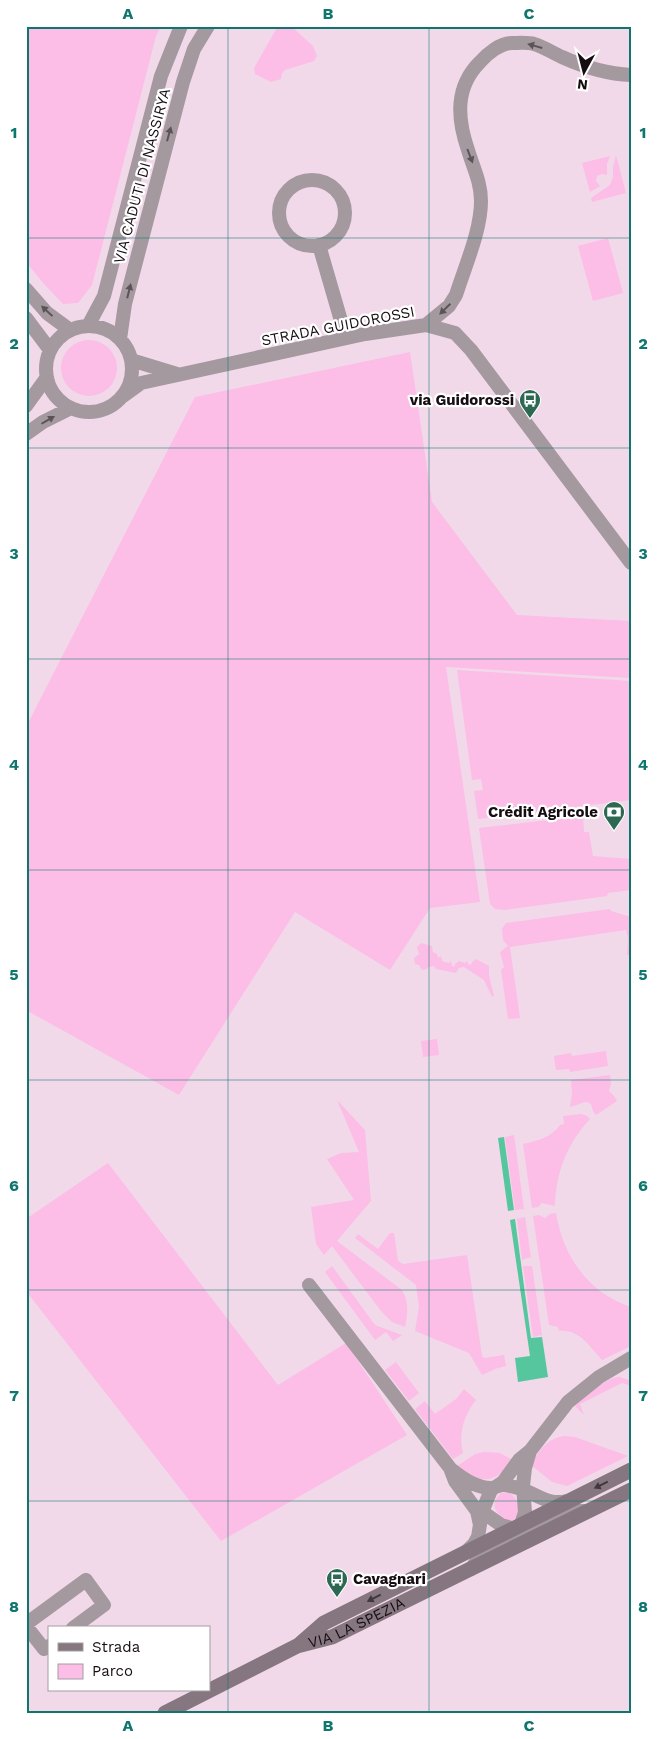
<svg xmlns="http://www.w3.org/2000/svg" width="657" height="1739" font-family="'Work Sans',sans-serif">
	<rect width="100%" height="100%" fill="#f2d9e9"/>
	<path fill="#fcbde7" d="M 26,26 L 161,26 L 156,36 L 92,285 L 78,303 L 63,304 L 44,284 L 26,262 Z
		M 278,26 L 291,26 L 313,46 L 317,56 L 314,61 L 285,70 L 282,73 L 281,79 L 271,82 L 255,74 L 254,68 Z
		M 616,155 L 626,193 L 592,202 L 591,198 L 610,185 L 613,177 L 613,167 Z
		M 610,156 L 607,164 L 607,175 L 602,174 L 597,176 L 596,181 L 600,186 L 590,192 L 582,163 Z
		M 608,238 L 623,293 L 593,301 L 578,246 Z
		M61 368a28 28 0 1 1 56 0a28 28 0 1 1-56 0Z
		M 410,352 L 432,502 L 517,615 L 631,621 L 631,678 L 446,667 L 480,902 L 430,908 L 390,970 L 295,912 L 179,1095 L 26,1010 L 26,727 L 195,397 Z
		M 457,670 L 631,681 L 631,800 L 478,819 L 474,791 L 483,790 L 481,779 L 472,780 Z
		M 583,816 L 584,832 L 589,832 L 593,856 L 631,859 L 631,890 L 608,893 L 607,896 L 505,910 L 495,909 L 490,904 L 479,828 Z
		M 610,909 L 611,911 L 631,917 L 631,955 L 627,955 L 628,938 L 626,930 L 510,947 L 520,1018 L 508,1019 L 501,970 L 504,967 L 500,952 L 508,946 L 503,940 L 502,929 L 506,923 Z
		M 421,943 L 432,946 L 433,952 L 437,954 L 438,958 L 441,956 L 442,961 L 449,963 L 451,961 L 452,966 L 454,967 L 455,964 L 459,961 L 465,963 L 468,961 L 468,964 L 471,965 L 472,962 L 476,959 L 489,966 L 489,976 L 494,996 L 492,997 L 484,980 L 464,967 L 459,968 L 456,973 L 436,969 L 434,966 L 428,967 L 427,969 L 422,970 L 419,965 L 415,964 L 414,958 L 419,954 L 417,947 Z
		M 437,1039 L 439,1055 L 423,1057 L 421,1041 Z
		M 606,1051 L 608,1066 L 570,1072 L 569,1069 L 556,1070 L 554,1056 L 571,1053 L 572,1056 Z
		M 610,1075 L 611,1084 L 609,1091 L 614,1096 L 617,1101 L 596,1115 L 593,1111 L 591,1104 L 587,1102 C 582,1102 576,1106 570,1107 L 572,1094 L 571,1080 Z
		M 337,1100 L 365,1130 L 371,1201 L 337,1241 L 402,1290 C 409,1301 408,1314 405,1327 L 392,1322 L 381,1311 L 332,1246 L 324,1255 L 316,1244 L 311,1207 L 354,1200 L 327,1159 L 341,1153 L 359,1152 Z
		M 581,1114 L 587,1116 L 590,1119 C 567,1144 556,1172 555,1206 L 542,1203 L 538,1207 L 532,1208 L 523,1144 C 537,1141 552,1137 560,1125 L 564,1124 L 563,1116 Z
		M 514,1135 L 524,1209 L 515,1210 L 505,1137 Z
		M 108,1163 L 278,1385 L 346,1343 L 407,1435 L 221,1541 L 26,1291 L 26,1219 Z
		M 556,1213 C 563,1256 588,1293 631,1307 L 631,1346 L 602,1360 C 589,1346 579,1329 559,1331 L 558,1327 L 549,1325 L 533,1216 L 539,1215 L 545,1218 L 550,1214 Z
		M 525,1217 L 531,1257 L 522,1260 L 517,1219 Z
		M 390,1233 L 394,1233 L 398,1261 L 403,1264 L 467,1255 L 482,1356 L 484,1358 L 504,1355 L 506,1366 L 495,1369 L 482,1375 L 469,1353 L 415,1331 L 419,1307 L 416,1285 L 355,1238 L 358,1234 L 378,1249 Z
		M 332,1266 L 375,1325 L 402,1335 L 393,1341 L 386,1332 L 375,1340 L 325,1272 Z
		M 523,1266 L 532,1266 L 542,1335 L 533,1337 Z
		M 396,1362 L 419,1393 L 409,1401 L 385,1370 Z
		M 620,1377 L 631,1381 L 631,1386 L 622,1383 L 580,1404 L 584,1415 L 575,1406 C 587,1395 604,1378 620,1377 Z
		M 464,1389 L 476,1400 C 464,1415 458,1433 463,1453 L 453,1459 L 415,1409 L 425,1401 L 435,1414 L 456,1399 Z
		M 564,1436 L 575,1437 L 628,1456 L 567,1486 L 552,1482 L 531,1465 C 538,1451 548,1438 564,1436 Z
		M 484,1452 L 500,1453 L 513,1460 C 494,1485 481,1484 457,1466 L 475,1454 Z
		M 501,1493 L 510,1493 C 521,1501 524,1520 507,1522 C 497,1515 488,1504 501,1493 Z"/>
	<path fill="#55c69d" d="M 504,1137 L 514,1210 L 508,1211 L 498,1138 Z
		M 515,1219 L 531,1338 L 542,1337 L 548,1377 L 518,1382 L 515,1358 L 530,1356 L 510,1220 Z"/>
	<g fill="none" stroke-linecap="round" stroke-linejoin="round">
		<path stroke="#a3999f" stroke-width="14" d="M279 213a33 33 0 1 1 66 0a33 33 0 1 1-66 0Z
			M 319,245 L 346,338
			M 26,289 L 47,313 L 70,330
			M 26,318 L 50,350
			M 426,325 L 449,306 L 456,295 C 465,266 481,231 481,201 C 481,182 473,167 468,150 C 457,118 455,87 480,62 C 487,54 500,43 512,43 C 518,43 528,42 534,44 C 544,47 553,53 562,57 C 584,67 607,74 631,75
			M 88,326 L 104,296 L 161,76 L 181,26
			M46 369a43 43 0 1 1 86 0a43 43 0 1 1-86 0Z
			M 120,339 L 125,304 L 183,82 L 194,49 L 208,26
			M 131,360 L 177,374
			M 123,396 L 141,383 L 365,334 L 426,325 L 455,333 L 471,350 L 631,563
			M 26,406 L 47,377
			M 26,434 L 43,422 L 71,408
			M 309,1285 L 450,1468 L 455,1481 L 477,1511 L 480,1525
			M 452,1470 C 463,1479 476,1488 491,1488 C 495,1488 499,1485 503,1485 C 508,1485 514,1487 518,1488 C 536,1493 547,1506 567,1501
			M 477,1508 L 501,1525 L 522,1531 L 531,1529 L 568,1511 L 587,1511
			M 466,1552 L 474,1544 L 478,1537 L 482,1512 L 491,1490 L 503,1482 L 519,1460 L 530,1451 L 568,1402 L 599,1377 L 631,1358
			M 471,1569 L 482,1554 L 514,1538 L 519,1531 L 525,1512 L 523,1486 L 525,1468 L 530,1451
			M 26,1624 L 86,1580 L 104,1605 L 73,1628
			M 26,1626 L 44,1649 L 49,1646"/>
		<g stroke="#85767f" stroke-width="15">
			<path d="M 300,1644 L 324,1623 L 631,1470"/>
			<path id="s1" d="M 165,1713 L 297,1646 L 332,1637 L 631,1490"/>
		</g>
	</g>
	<defs><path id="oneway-solid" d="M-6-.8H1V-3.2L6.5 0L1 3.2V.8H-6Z" transform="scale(1.25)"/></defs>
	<g fill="#5c5358">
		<use href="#oneway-solid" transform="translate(535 46) rotate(-164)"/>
		<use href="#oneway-solid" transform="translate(169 134) rotate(-75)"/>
		<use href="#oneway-solid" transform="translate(470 156) rotate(69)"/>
		<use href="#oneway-solid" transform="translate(129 291) rotate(-76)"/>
		<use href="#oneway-solid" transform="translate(445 309) rotate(136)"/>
		<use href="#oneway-solid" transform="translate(47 311) rotate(-137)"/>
		<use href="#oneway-solid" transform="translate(48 420) rotate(-30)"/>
	</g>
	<g fill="#42373e">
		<use href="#oneway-solid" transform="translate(601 1485) rotate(154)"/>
		<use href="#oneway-solid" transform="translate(374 1598) rotate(153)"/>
	</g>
	<path fill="none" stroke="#0f766e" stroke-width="1" stroke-opacity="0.55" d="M 228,26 L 228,1713M 429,26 L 429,1713M 26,238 L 631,238M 26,448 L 631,448M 26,659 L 631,659M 26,870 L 631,870M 26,1080 L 631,1080M 26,1290 L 631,1290M 26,1501 L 631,1501"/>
	<defs>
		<g id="bus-pin" transform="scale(1.125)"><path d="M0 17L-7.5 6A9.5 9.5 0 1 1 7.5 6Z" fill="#2d6852" stroke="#fff"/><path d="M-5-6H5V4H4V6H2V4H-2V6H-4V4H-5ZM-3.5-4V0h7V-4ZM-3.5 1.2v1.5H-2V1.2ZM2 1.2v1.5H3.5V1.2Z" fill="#fff"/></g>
		<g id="bank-pin" transform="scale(1.125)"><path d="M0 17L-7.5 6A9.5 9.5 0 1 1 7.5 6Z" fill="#2d6852" stroke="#fff"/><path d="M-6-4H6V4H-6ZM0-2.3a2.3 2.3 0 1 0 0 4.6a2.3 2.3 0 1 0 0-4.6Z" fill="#fff"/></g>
	</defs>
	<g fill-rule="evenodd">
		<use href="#bus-pin" x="530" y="400"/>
		<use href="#bank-pin" x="614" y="812"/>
		<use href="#bus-pin" x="337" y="1579"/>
	</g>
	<g text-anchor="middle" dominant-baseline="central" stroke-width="4.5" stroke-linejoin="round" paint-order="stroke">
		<g font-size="15" fill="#150d12" stroke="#fff">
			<text transform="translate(142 176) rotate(-75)">VIA CADUTI DI NASSIRYA</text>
			<text transform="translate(338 326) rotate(-11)">STRADA GUIDOROSSI</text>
			<text stroke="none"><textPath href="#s1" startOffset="212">VIA LA SPEZIA</textPath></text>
		</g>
		<g font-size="15" font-weight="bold" fill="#150d12" stroke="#fff" text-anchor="end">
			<text x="514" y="400">via Guidorossi</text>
			<text x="598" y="812">Crédit Agricole</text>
			<text x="353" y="1579" text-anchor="start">Cavagnari</text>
		</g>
	</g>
	<rect width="657" height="1739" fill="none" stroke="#ffffff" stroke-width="55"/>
	<rect x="48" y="1626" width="162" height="65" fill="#ffffff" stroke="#a19ea0"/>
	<rect x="58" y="1643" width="25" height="8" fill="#85767f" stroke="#a19ea0"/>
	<text x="92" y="1652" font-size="15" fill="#150d12">Strada</text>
	<rect x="58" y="1664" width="25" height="15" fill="#fcbde7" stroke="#a19ea0"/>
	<text x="92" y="1676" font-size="15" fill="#150d12">Parco</text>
	<g transform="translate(584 72) rotate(187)" stroke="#ffffff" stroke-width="4" paint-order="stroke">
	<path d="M0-4L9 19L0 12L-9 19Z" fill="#150d12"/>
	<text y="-8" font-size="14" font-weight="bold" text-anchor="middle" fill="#150d12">N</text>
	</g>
	<rect x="28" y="28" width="602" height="1684" fill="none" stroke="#0f766e" stroke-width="2"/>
	<g font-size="16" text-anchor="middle" font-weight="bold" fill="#0f766e">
		<text x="128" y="19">A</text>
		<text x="328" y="19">B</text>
		<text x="529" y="19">C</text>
		<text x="14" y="138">1</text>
		<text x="643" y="138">1</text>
		<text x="14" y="349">2</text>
		<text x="643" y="349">2</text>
		<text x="14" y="559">3</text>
		<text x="643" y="559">3</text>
		<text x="14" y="770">4</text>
		<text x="643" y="770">4</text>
		<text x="14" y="980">5</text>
		<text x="643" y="980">5</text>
		<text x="14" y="1191">6</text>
		<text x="643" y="1191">6</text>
		<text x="14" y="1401">7</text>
		<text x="643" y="1401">7</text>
		<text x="14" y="1612">8</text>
		<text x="643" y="1612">8</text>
		<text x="128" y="1731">A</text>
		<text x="328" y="1731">B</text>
		<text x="529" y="1731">C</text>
	</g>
</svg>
